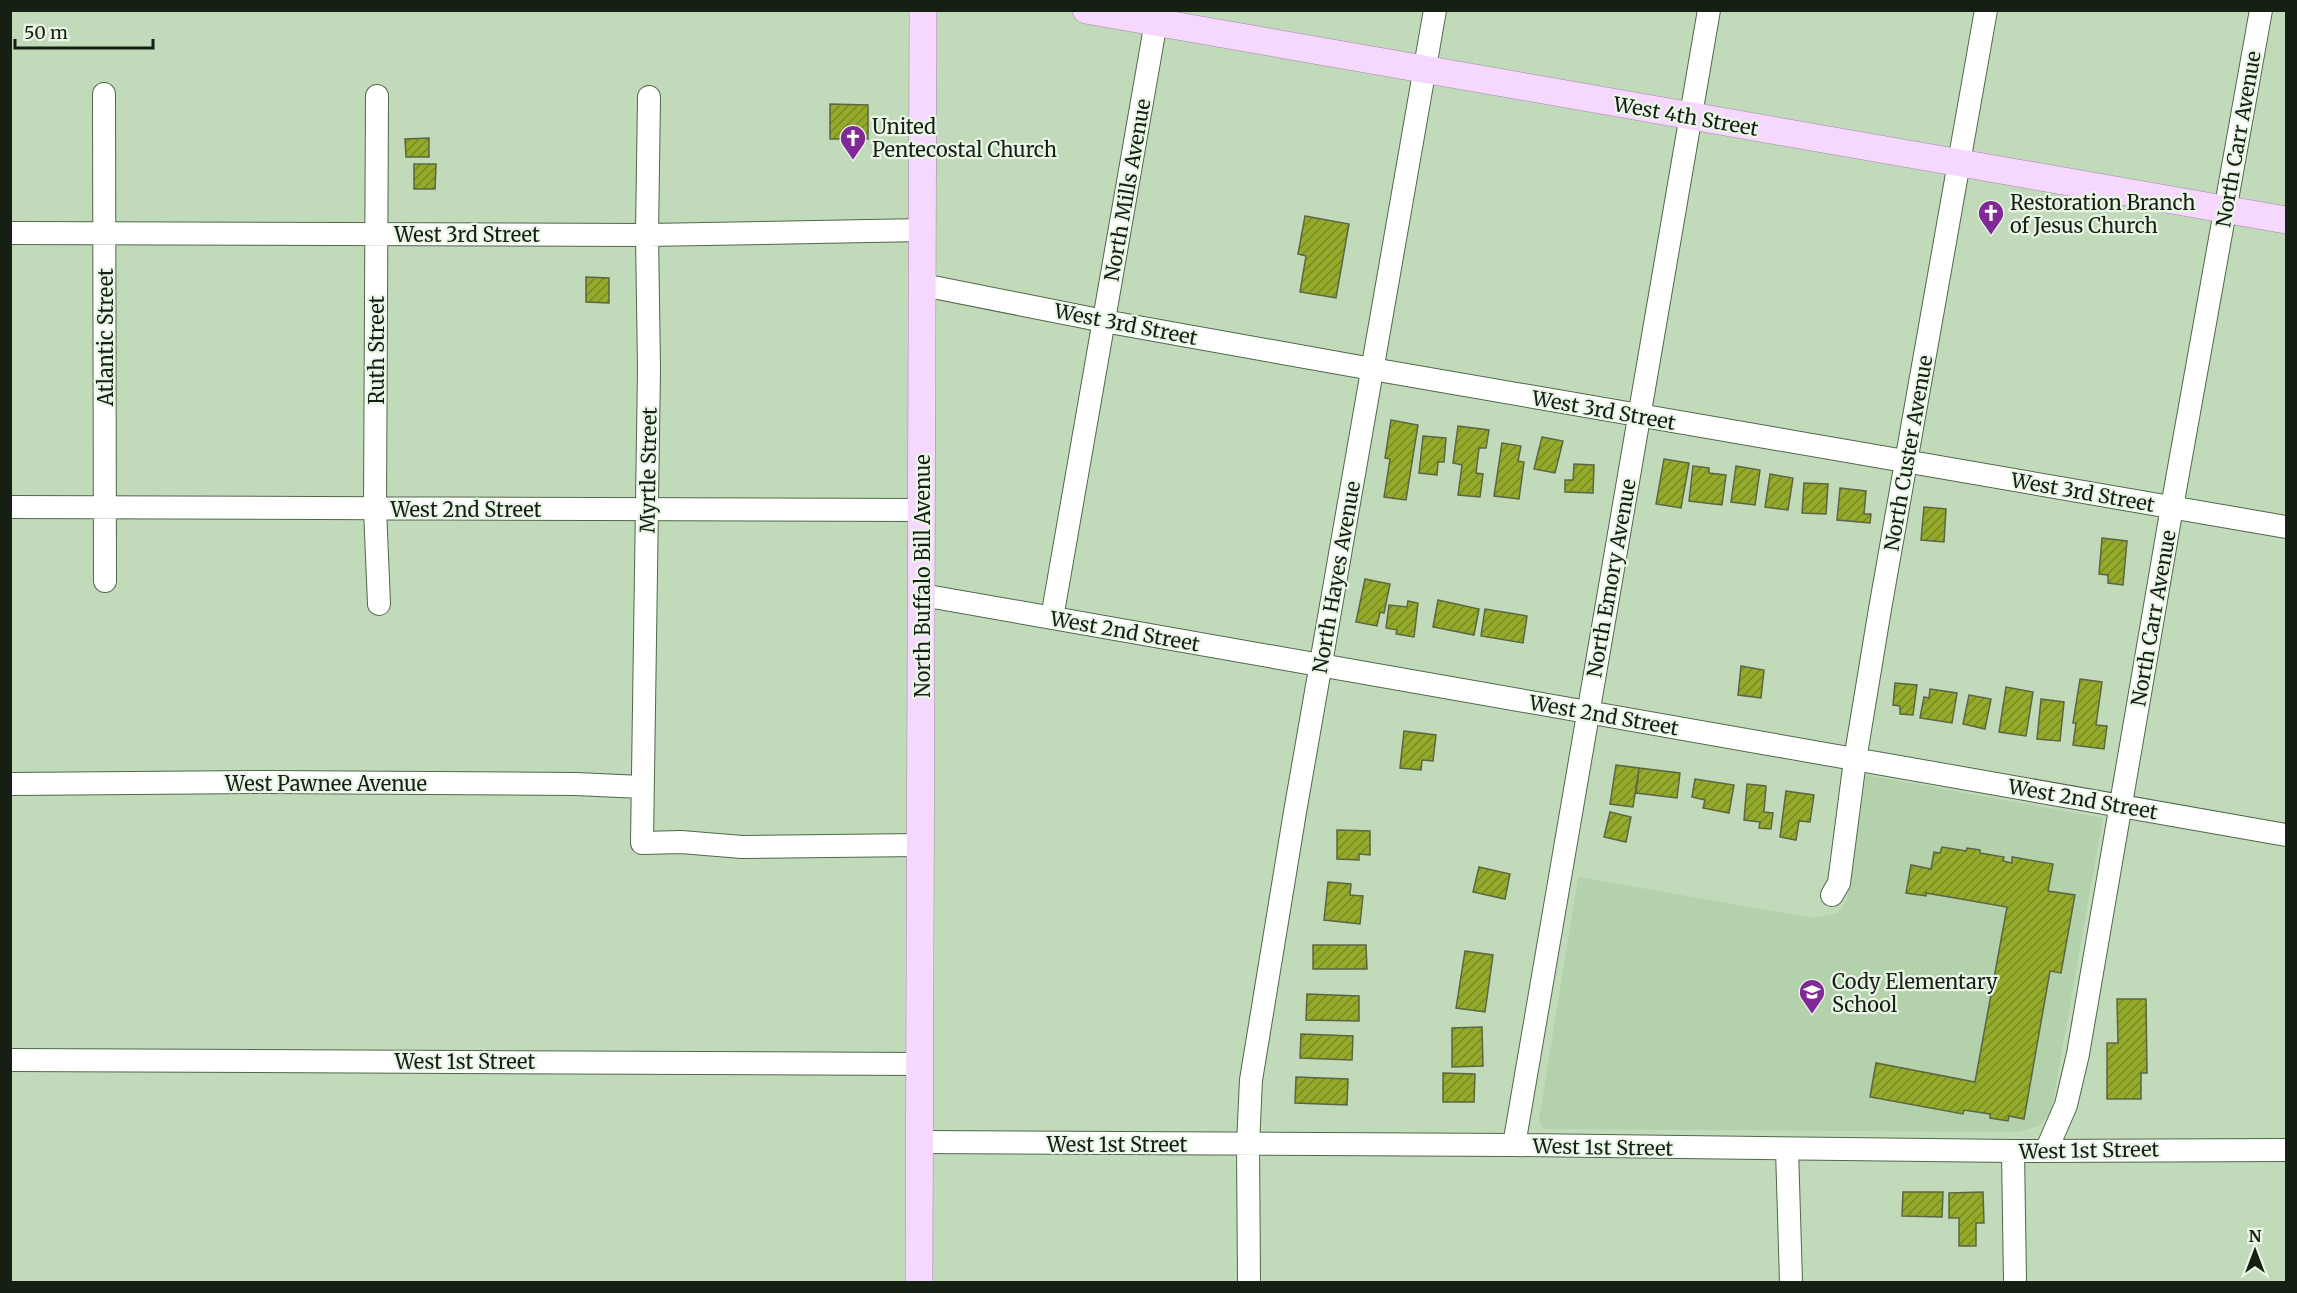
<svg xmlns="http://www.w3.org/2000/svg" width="2297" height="1293" font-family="Merriweather,serif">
	<defs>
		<pattern id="building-hatch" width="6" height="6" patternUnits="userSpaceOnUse" patternTransform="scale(1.5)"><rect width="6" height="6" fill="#94aa2a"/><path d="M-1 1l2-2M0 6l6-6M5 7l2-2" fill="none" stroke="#788a23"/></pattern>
	</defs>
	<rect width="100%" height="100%" fill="#c1daba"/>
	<path fill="#b3d1ab" d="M 1866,775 L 2103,818 L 2051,1113 L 2039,1126 L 2018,1132 L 1544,1129 L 1539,1120 L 1578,877 L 1813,918 L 1838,913 L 1847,900 Z"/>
	<path fill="url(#building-hatch)" stroke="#5d6543" stroke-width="1.5" d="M 830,104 L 868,105 L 868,139 L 830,139 Z
		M 429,138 L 429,157 L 406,157 L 405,139 Z
		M 414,164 L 436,164 L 435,189 L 414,189 Z
		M 1305,216 L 1349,224 L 1336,298 L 1300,292 L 1306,256 L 1298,254 Z
		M 586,277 L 609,278 L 609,303 L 586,302 Z
		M 1391,420 L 1418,425 L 1406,500 L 1384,497 L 1390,459 L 1385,458 Z
		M 1458,426 L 1489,430 L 1486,448 L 1479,448 L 1476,473 L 1483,474 L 1480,497 L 1458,495 L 1462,465 L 1453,463 Z
		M 1423,436 L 1446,438 L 1444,462 L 1438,462 L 1437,475 L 1419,473 Z
		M 1542,437 L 1563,441 L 1555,473 L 1534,469 Z
		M 1502,443 L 1521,446 L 1518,461 L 1524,462 L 1519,499 L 1494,496 Z
		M 1664,459 L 1689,463 L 1681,508 L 1656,504 Z
		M 1574,464 L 1594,465 L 1593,493 L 1565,492 L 1565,480 L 1573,480 Z
		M 1693,466 L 1709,468 L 1709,473 L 1726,475 L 1722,505 L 1689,501 Z
		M 1736,466 L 1760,470 L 1755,505 L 1731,502 Z
		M 1770,474 L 1793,478 L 1788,510 L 1765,507 Z
		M 1804,483 L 1828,484 L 1826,514 L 1802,513 Z
		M 1840,488 L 1866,491 L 1864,514 L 1871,514 L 1870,523 L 1837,520 Z
		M 1924,507 L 1946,509 L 1944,542 L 1921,540 Z
		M 2102,538 L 2127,541 L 2123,585 L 2108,583 L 2108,575 L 2099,574 Z
		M 1365,579 L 1390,584 L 1384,613 L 1380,612 L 1377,626 L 1356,622 Z
		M 1438,600 L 1479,609 L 1474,635 L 1433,627 Z
		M 1408,601 L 1418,603 L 1414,637 L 1396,634 L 1397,630 L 1386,628 L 1389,605 L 1407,607 Z
		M 1485,609 L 1527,616 L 1523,643 L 1481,636 Z
		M 1741,666 L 1764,670 L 1761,698 L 1738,695 Z
		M 2080,679 L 2102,682 L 2096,725 L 2107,726 L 2104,749 L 2073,745 L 2076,723 L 2073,723 Z
		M 1895,683 L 1917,685 L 1913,715 L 1900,714 L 1900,706 L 1893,705 Z
		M 2006,687 L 2033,692 L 2026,736 L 1999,732 Z
		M 1930,689 L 1957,693 L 1952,723 L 1920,718 L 1924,697 L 1929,698 Z
		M 1969,695 L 1991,699 L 1985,729 L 1963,724 Z
		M 2041,699 L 2064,702 L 2060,741 L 2037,739 Z
		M 1404,731 L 1436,735 L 1433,761 L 1422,760 L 1421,770 L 1400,768 Z
		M 1616,765 L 1639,768 L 1633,807 L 1610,804 Z
		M 1639,768 L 1680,773 L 1677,798 L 1636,793 Z
		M 1695,779 L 1734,785 L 1729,813 L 1703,808 L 1705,800 L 1692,797 Z
		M 1747,784 L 1766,786 L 1764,812 L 1773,813 L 1771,829 L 1759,828 L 1760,822 L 1744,820 Z
		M 1786,791 L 1814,795 L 1810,822 L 1799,821 L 1796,840 L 1780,837 Z
		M 1610,812 L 1631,817 L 1626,842 L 1604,837 Z
		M 1337,830 L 1370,831 L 1370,855 L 1359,854 L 1359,860 L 1337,859 Z
		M 1942,847 L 1966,851 L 1967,848 L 1980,850 L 1980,853 L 2004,857 L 2003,861 L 2012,863 L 2012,857 L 2053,864 L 2048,891 L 2075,895 L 2061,973 L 2050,971 L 2024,1119 L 2009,1116 L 2008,1121 L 1990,1118 L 1990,1114 L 1964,1110 L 1963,1114 L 1870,1097 L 1876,1063 L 1975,1082 L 2007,907 L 1926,893 L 1926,896 L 1906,893 L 1911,865 L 1931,869 L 1934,852 L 1940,853 Z
		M 1479,867 L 1510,874 L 1505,899 L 1473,892 Z
		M 1328,882 L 1351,884 L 1350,895 L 1363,896 L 1360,924 L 1324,920 Z
		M 1313,945 L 1366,945 L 1367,969 L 1313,969 Z
		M 1465,951 L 1493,955 L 1485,1012 L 1456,1008 Z
		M 1307,994 L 1359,996 L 1359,1021 L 1306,1020 Z
		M 2117,999 L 2146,999 L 2147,1073 L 2141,1073 L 2141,1099 L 2107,1099 L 2107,1043 L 2118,1043 Z
		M 1482,1027 L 1483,1066 L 1452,1067 L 1452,1028 Z
		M 1301,1034 L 1353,1036 L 1352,1060 L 1300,1058 Z
		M 1443,1073 L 1475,1074 L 1474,1102 L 1443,1102 Z
		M 1296,1077 L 1348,1079 L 1347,1105 L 1295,1103 Z
		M 1903,1192 L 1943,1192 L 1942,1217 L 1902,1216 Z
		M 1983,1192 L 1984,1223 L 1976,1223 L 1976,1246 L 1959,1246 L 1959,1218 L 1949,1218 L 1949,1193 Z"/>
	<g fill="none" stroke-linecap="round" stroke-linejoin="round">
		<g stroke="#51674b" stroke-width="24">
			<path id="minor" d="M 104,94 L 105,581
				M 377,96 L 375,509 L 379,604
				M 649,97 L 647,235 L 649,368 L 642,843 L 681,842 L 742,847 L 921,845
				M 10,233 L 647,235 L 923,230
				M 923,285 L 1104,321 L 1372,369 L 2286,527
				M 10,507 L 922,510
				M 922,595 L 2286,835
				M 1052,618 L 1158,10
				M 10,784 L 267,782 L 576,784 L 641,787
				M 1832,895 L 1839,883 L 1855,760 L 1880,609 L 1986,10
				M 10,1060 L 920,1064
				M 920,1142 L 1514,1145 L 2013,1151 L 2286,1150
				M 1514,1145 L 1709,10
				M 1787,1149 L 1791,1282
				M 2013,1151 L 2015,1282
				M 2046,1151 L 2066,1105 L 2078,1054 L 2172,507 L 2261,10
				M 1249,1282 L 1248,1144 L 1251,1080 L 1295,812 L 1435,10"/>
		</g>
		<g stroke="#a486ab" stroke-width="28">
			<path id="major" d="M 1086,10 L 2286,220
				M 919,1282 L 923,10"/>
		</g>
		<use href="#minor" stroke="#fff" stroke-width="22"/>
		<use href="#major" stroke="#f6d7fe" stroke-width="27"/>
	</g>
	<defs>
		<g id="church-pin" transform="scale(1.35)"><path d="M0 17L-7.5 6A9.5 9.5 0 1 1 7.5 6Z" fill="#812996" stroke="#eaf7e7"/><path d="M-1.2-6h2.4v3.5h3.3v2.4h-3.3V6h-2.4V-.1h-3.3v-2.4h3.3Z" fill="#fff"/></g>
		<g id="school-pin" transform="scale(1.35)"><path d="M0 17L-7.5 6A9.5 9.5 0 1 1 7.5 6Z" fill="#812996" stroke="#eaf7e7"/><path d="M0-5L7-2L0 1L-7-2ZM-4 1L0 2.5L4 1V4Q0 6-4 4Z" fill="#fff"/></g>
	</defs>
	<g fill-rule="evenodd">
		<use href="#church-pin" x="853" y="138"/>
		<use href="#church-pin" x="1991" y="213"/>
		<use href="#school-pin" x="1812" y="992"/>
	</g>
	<g text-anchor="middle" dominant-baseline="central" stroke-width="4.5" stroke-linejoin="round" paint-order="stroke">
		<g font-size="20" fill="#161f13" stroke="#eaf7e7">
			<text transform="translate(1686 116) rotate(10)">West 4th Street</text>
			<text transform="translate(2238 139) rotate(-80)">North Carr Avenue</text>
			<text transform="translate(1127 190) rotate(-80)">North Mills Avenue</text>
			<text x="467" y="234">West 3rd Street</text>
			<text transform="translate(1126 324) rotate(11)">West 3rd Street</text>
			<text transform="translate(105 337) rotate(-90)">Atlantic Street</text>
			<text transform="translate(376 350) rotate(-90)">Ruth Street</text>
			<text transform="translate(1604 410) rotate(10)">West 3rd Street</text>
			<text transform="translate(1908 453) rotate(-80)">North Custer Avenue</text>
			<text transform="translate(648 470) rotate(-89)">Myrtle Street</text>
			<text transform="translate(2083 492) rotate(10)">West 3rd Street</text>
			<text x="466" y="509">West 2nd Street</text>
			<text transform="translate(922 576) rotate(-90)">North Buffalo Bill Avenue</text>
			<text transform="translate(1336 577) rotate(-80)">North Hayes Avenue</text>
			<text transform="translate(1611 578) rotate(-80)">North Emory Avenue</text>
			<text transform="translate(2153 618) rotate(-80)">North Carr Avenue</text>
			<text transform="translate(1125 631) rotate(10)">West 2nd Street</text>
			<text transform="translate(1604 715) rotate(10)">West 2nd Street</text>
			<text x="326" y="783">West Pawnee Avenue</text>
			<text transform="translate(2083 799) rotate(10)">West 2nd Street</text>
			<text x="465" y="1061">West 1st Street</text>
			<text x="1117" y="1144">West 1st Street</text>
			<text transform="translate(1603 1147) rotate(1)">West 1st Street</text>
			<text transform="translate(2089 1150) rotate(-1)">West 1st Street</text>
		</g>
		<g font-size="20" fill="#161f13" stroke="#eaf7e7" text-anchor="start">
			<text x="872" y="126">United<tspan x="872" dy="23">Pentecostal Church</tspan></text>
			<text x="2010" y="202">Restoration Branch<tspan x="2010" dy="23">of Jesus Church</tspan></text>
			<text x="1832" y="981">Cody Elementary<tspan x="1832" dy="23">School</tspan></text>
		</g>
	</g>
	<rect width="2297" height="1293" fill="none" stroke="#161f13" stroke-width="24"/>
	<g transform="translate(2255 1251)" stroke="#eaf7e7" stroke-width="4.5" paint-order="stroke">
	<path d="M0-4.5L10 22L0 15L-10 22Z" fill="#161f13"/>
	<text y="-9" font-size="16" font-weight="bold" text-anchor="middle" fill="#161f13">N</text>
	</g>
	<path d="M15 39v9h138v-9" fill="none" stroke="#161f13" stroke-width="3"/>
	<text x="24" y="39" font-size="18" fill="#161f13" stroke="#eaf7e7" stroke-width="4.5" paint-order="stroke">50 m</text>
</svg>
